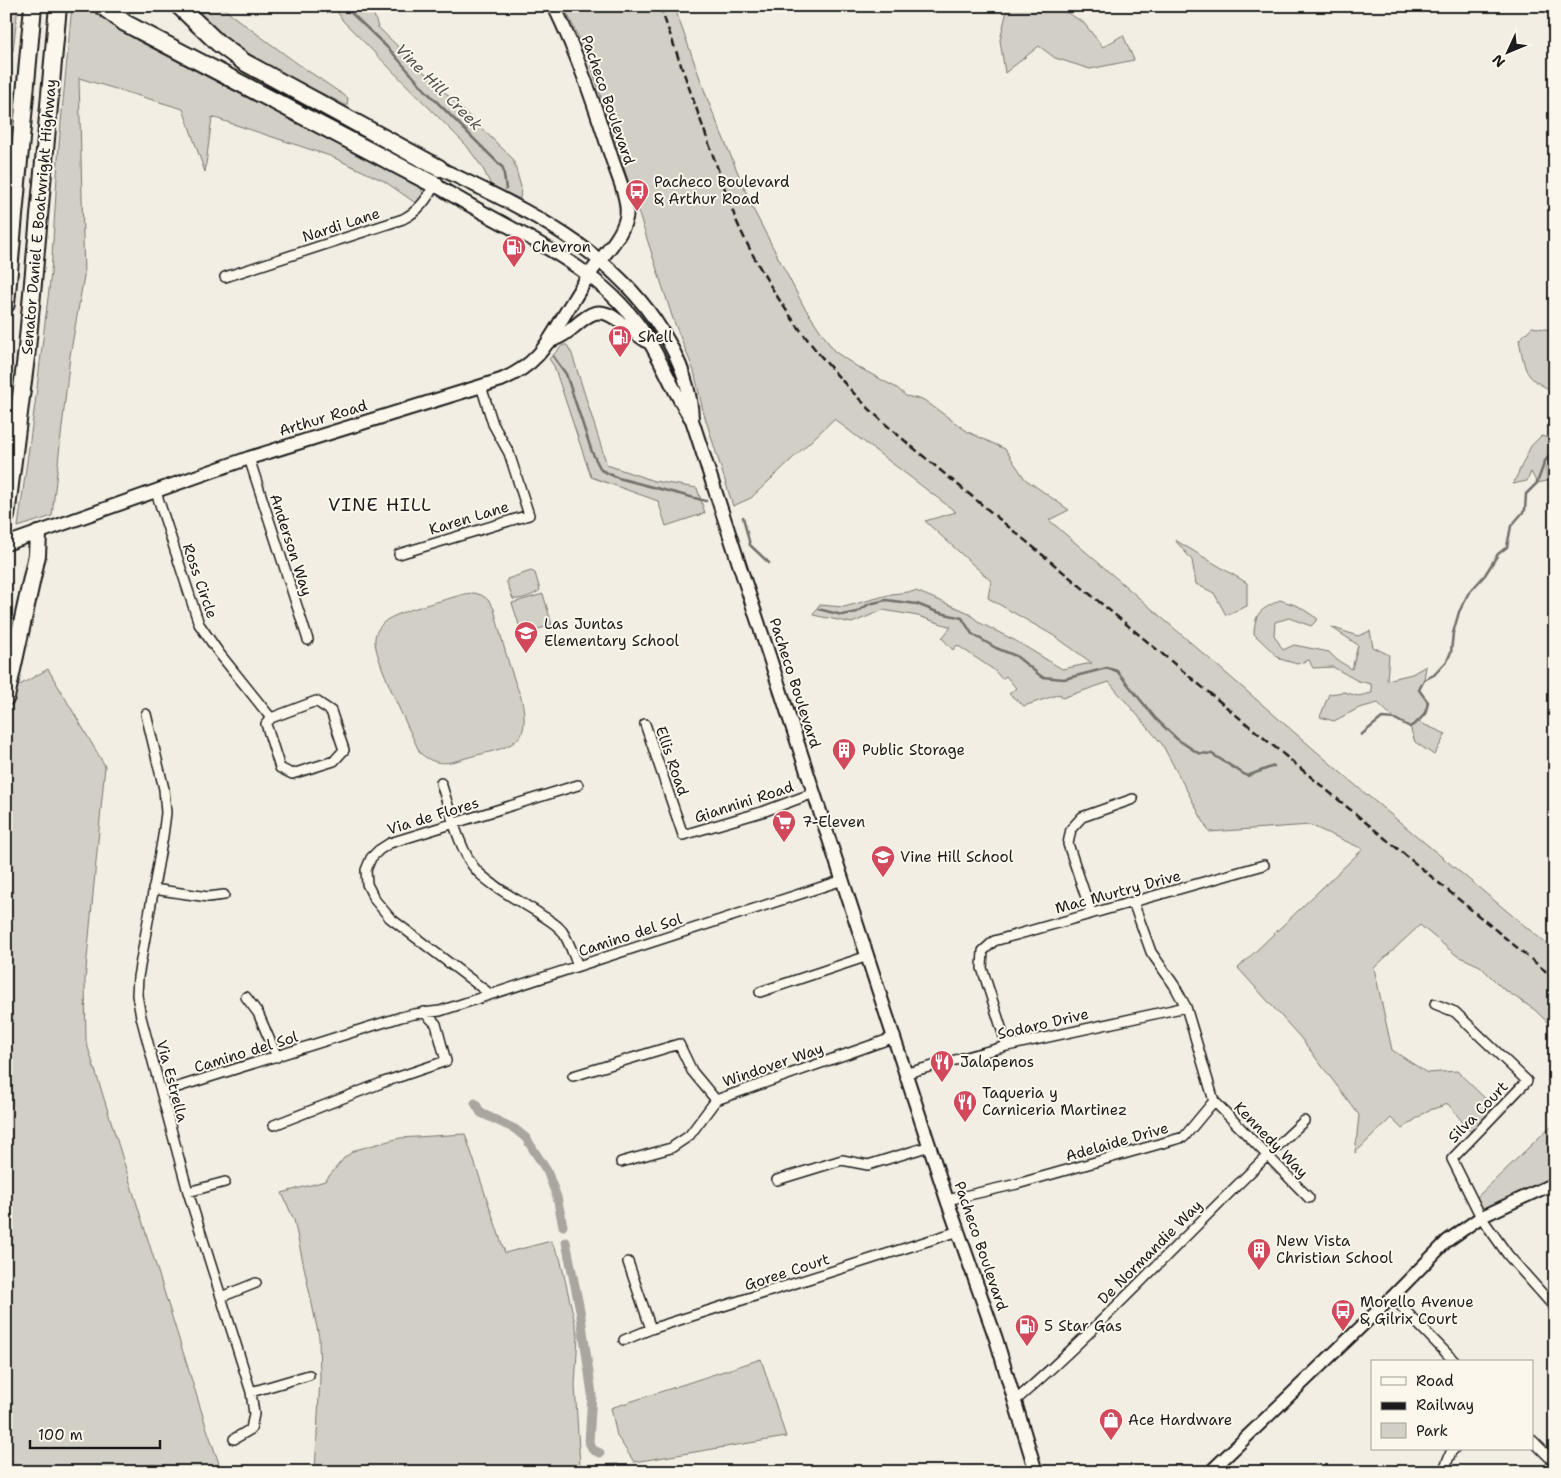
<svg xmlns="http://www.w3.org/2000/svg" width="1561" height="1478" font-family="'Shantell Sans',sans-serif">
	<rect width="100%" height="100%" fill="#f2eee4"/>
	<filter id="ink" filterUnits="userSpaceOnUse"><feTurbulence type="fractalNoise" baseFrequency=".02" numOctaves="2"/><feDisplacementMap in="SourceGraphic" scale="10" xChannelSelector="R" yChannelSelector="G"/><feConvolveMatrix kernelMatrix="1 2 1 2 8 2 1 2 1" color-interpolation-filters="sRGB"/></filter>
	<g filter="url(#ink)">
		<path fill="#d2cfc6" stroke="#777671" d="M 6,6 L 18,6 L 13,51 L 6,51 Z
			M 72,6 L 91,6 L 110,23 L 138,41 L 421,187 L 423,194 L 417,204 L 384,181 L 330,156 L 212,117 L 205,172 L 183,109 L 79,78 L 84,276 L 70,356 L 52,516 L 18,527 L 35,404 L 51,273 L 59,144 Z
			M 192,6 L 223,6 L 230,14 L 298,64 L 348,98 L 347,106 C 301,82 249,59 211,26 C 204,20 198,13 192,6 Z
			M 334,6 L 371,6 L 378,27 L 513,159 L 521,187 L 520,199 L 491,185 L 482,167 L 466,145 L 343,21 Z
			M 564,6 L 674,6 L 710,106 L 753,209 L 803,305 L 834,351 L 856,366 L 897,388 L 906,396 L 924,400 L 968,432 L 1005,449 L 1025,479 L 1069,510 L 1049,520 L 1354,784 L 1555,951 L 1555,1030 L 1535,1010 L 1502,988 L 1480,966 L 1456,955 L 1420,925 L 1374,968 L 1392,1050 L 1427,1073 L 1457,1071 L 1498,1111 L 1474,1136 L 1448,1104 L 1427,1111 L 1402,1129 L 1391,1118 L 1355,1153 L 1359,1115 L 1300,1037 L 1238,968 L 1363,849 L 1310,825 L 1209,832 L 1162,744 L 1109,682 L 1062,698 L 1060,694 L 1024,706 L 1009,694 L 1016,688 L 1006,676 L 1002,679 L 994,670 L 957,645 L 953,650 L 942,638 L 951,627 L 918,616 L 883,610 L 852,623 L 813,615 L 819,605 L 844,607 L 892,594 L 916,591 L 967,612 L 980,623 L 1016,641 L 1062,669 L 1092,663 L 1056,637 L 988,598 L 991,581 L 925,521 L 956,512 L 834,419 L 751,498 L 733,506 L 703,411 L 694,371 L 673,319 L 590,63 Z
			M 1008,6 L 1064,6 L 1064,11 L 1083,22 L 1103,47 L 1123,35 L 1134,60 L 1090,69 L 1055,58 L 1039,46 L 1005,73 L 1000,40 Z
			M 1532,327 L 1551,330 L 1555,332 L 1555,392 C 1523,377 1526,373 1519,340 Z
			M 563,345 L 567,345 L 572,354 L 607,465 L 654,481 L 697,488 L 705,513 L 666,526 L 658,501 L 591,477 L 554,366 L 549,359 Z
			M 1541,436 L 1555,440 L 1555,459 L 1545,461 L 1547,481 L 1537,483 L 1531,472 L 1527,481 L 1513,484 L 1531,446 Z
			M 1175,540 L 1247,583 L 1247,606 L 1226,615 L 1214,593 L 1196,584 L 1192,560 Z
			M 531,571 L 535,573 L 540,590 C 534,595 521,600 513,599 L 507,583 L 507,579 Z
			M 474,593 C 485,595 489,600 494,609 C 500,633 506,656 514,679 C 516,686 520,693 522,701 C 524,710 526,726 521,735 C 512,749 488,752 473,756 C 451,762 439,769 420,753 C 411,733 372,655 375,638 C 375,633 380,626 384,622 C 397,611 446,600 464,594 Z
			M 543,594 L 552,625 L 522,634 L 512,603 Z
			M 1280,600 L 1298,606 L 1318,619 L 1311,626 L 1289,618 L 1275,622 L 1274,635 L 1283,650 L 1294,645 L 1329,652 L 1337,660 L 1352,669 L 1358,645 L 1331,627 L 1358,636 L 1370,631 L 1373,647 L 1389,655 L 1387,680 L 1412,674 L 1426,666 L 1424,680 L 1419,690 L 1428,702 L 1426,714 L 1418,722 L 1446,734 L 1434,755 L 1415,742 L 1410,727 L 1395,719 L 1378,703 L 1359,708 L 1334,721 L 1320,717 L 1329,694 L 1344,692 L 1358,696 L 1372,693 L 1371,684 L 1358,681 L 1333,667 L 1313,668 L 1309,660 L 1297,664 L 1280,659 L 1254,634 C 1255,611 1261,610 1280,600 Z
			M 48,669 L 105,766 L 85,980 L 86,1041 L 207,1429 L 222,1472 L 6,1472 L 6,733 L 16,687 Z
			M 1555,1122 L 1555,1183 L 1481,1217 L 1473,1201 Z
			M 465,1134 L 505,1253 L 551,1241 L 560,1258 L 578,1336 L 575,1385 L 580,1466 L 618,1464 L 618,1472 L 315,1472 L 320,1378 L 319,1337 L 294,1220 L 282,1193 L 325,1181 L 344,1158 L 355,1150 L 400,1138 Z
			M 761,1359 L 786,1437 L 634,1462 L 617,1436 L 611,1408 Z"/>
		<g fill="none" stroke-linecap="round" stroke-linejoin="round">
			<path stroke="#716f6b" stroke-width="2.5" d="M 344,6 L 390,50 L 426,91 L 503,168 L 506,189
				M 553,356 L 566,374 L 592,452 L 601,470 L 618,478 L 706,501
				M 743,517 L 750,545 L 769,563
				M 818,609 L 842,615 L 857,612 L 869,604 L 886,600 L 917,604 L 937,612 L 962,618 L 972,634 L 996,648 L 1016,656 L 1042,677 L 1064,679 L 1107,668 L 1117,671 L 1156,719 L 1177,739 L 1198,753 L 1212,754 L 1247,776 L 1274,766
				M 1361,735 L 1382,718 L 1395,719 L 1410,727 C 1421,720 1426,715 1428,702 L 1419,690 L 1424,680 L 1434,675 L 1447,661 L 1451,652 L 1453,633 L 1459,612 L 1468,594 L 1485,575 L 1498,554 L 1507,547 L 1511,526 L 1525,510 L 1526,494 L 1537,483 L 1545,461 L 1555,449"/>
			<path stroke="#a9a6a0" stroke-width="9" d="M 475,1103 L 481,1113 L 515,1129 L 526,1138 L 547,1171 L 557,1197 L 563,1226
				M 566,1242 L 580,1310 L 592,1394 L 589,1442 L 593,1450 L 600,1453"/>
			<g stroke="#1c1c1c" stroke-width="12">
				<path id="minor" d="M 225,277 L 403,219 C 419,211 428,199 435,183
					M 249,458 L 308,640
					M 156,492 L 199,624 L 219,653 L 271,718
					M 399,554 L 529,515 L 509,453 L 493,424 L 481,386
					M 316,701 L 331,711 L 344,750 L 334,761 L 292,774 L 280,768 L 266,724 L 271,718 Z
					M 146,714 L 164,789 L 166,813 L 163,836 L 138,977 L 137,995 L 141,1017 L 188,1192 L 251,1392 L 254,1414 L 251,1429 L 234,1439
					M 645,724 L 683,835 L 765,811 L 814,793
					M 441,783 C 449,807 460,853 477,871 C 494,888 518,900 537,912 C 545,918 556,923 562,931 C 569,941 573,954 578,966
					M 153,889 L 208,897 L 224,895
					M 1133,902 L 1151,952 L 1174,985 L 1186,1007 L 1214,1101 L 1309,1198
					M 1091,912 L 1068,844 L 1071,829 L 1082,817 L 1133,799
					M 760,992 L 868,956
					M 490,994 L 390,918 L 375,900 L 367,884 L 366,870 L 371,858 L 379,850 L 390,843 L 578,785
					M 246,997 L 258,1013 L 277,1057
					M 1435,1004 L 1455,1012 L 1527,1081 L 1452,1159 L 1481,1217 L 1508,1255 L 1555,1308
					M 1007,1046 L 982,968 L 983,951 L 994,941 L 1264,865
					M 907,1073 L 1007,1046 L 1186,1007
					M 573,1076 L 679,1044 L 692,1071 L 716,1100
					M 162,1092 L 401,1017 L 414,1014 L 440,1011 L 843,880
					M 274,1125 L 384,1082 L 446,1061 L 436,1024 L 424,1012
					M 621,1162 L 671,1148 L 689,1136 L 716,1100 L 895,1037
					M 777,1180 L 842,1160 L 868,1165 L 930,1146
					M 188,1192 L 225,1182
					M 947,1200 L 1017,1184 L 1184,1137 L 1214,1101
					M 628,1262 L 651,1329
					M 221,1297 L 256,1283
					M 1392,1297 L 1455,1362
					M 624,1340 L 651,1329 L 959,1231
					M 251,1392 L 309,1375
					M 1015,1401 C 1116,1313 1205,1212 1304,1121
					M 1532,1440 L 1555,1463
					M 1385,1470 L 1387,1472
					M 1443,1472 L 1451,1452 L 1454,1449"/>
			</g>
			<g stroke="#1c1c1c" stroke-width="15">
				<path id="tertiary" d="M 1210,1472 L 1392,1297 L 1447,1241 L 1481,1217 L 1555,1183"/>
			</g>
			<g stroke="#1c1c1c" stroke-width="16">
				<path id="secondary" d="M 439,168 C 523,208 612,249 662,331 C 679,358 691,387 692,419
					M 435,185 C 459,199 483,213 508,226 C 558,253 606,280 640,327 C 661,356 672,391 692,420 L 947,1200 L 996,1339 L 1036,1472
					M 549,342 C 554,339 561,337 566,333 C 584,320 594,303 616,319 C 627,327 637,335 648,342
					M 6,544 L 249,458 L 501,380 C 542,363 549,339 571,304 C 577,294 583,284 589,275 C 601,257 621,239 626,218 C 630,202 617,174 612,159 C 595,107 578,55 554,6"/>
			</g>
			<g stroke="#1c1c1c" stroke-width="20">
				<path id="motorway" d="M 102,6 L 125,23 L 435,185
					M 179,6 L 218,43 L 244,62 L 439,168
					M 6,304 L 33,6
					M 6,516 L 27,349 L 58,6
					M 6,697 L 37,555 L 38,534"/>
			</g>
			<use href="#minor" stroke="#fbf7ec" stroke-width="9"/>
			<use href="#tertiary" stroke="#fbf7ec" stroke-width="11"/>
			<use href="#secondary" stroke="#fbf7ec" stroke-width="12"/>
			<use href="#motorway" stroke="#fbf7ec" stroke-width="16"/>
			<path stroke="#1c1c1c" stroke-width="2.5" stroke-dasharray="8 4" stroke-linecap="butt" d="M 660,6 L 736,220 C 770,297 821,364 882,421 C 901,438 921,454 940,470 L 1555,979"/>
		</g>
	</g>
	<defs>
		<g id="bus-pin" transform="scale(1.25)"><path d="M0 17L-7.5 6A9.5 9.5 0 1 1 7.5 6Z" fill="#d1495b" stroke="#fbf7ec"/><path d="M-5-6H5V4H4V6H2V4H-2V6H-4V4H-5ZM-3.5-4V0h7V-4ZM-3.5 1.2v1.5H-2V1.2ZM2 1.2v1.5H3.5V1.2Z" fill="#fff"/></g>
		<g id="fuel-pin" transform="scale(1.25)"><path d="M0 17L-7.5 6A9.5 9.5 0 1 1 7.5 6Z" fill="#d1495b" stroke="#fbf7ec"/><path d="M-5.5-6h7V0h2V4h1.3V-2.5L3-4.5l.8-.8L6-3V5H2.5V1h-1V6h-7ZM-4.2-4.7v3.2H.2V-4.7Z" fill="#fff"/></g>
		<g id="school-pin" transform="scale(1.25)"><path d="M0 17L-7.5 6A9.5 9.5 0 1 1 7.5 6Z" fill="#d1495b" stroke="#fbf7ec"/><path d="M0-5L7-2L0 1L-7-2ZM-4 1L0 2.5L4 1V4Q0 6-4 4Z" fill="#fff"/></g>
		<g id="building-pin" transform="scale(1.25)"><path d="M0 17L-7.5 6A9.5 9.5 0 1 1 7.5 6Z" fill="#d1495b" stroke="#fbf7ec"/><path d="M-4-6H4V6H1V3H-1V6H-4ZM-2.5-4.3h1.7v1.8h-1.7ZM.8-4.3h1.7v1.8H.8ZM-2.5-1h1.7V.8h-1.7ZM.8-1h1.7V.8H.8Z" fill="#fff"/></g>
		<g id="supermarket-pin" transform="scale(1.25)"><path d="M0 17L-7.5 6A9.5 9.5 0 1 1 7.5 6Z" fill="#d1495b" stroke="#fbf7ec"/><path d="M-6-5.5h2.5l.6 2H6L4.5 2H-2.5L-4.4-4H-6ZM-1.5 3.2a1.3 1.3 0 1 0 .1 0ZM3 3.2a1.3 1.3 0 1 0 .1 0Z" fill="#fff"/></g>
		<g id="restaurant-pin" transform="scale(1.25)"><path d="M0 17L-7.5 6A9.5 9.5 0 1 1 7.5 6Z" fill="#d1495b" stroke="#fbf7ec"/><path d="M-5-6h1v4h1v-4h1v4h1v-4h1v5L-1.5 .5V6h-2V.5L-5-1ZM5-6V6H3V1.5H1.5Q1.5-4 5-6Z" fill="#fff"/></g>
		<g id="shop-pin" transform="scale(1.25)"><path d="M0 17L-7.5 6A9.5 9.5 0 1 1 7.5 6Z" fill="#d1495b" stroke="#fbf7ec"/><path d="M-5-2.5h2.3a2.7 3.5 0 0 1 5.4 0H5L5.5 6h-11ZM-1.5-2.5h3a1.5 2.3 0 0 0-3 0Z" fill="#fff"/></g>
	</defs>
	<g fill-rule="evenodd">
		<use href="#bus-pin" x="637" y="191"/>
		<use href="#fuel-pin" x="514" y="247"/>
		<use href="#fuel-pin" x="620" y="337"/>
		<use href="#school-pin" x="526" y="633"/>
		<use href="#building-pin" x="844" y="750"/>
		<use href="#supermarket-pin" x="784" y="822"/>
		<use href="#school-pin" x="883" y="857"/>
		<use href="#restaurant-pin" x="942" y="1062"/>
		<use href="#restaurant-pin" x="965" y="1102"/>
		<use href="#building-pin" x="1259" y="1250"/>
		<use href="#bus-pin" x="1343" y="1311"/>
		<use href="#fuel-pin" x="1027" y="1326"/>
		<use href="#shop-pin" x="1111" y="1420"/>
	</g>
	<g text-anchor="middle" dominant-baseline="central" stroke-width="4" stroke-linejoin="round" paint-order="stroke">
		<g font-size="15" fill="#1c1c1c" stroke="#fbf7ec">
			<text transform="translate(608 100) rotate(71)">Pacheco Boulevard</text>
			<text transform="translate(39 217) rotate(-85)">Senator Daniel E Boatwright Highway</text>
			<text transform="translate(341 225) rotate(-18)">Nardi Lane</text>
			<text transform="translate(323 418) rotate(-17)">Arthur Road</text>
			<text transform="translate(469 518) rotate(-17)">Karen Lane</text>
			<text transform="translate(291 545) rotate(72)">Anderson Way</text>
			<text transform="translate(200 581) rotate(71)">Ross Circle</text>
			<text transform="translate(795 683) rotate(72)">Pacheco Boulevard</text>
			<text transform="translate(672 761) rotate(71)">Ellis Road</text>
			<text transform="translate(744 802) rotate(-18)">Giannini Road</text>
			<text transform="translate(433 816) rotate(-17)">Via de Flores</text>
			<text transform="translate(1118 892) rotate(-15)">Mac Murtry Drive</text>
			<text transform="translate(630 935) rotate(-18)">Camino del Sol</text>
			<text transform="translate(1043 1024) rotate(-13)">Sodaro Drive</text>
			<text transform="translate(246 1052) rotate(-17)">Camino del Sol</text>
			<text transform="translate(773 1065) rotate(-19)">Windover Way</text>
			<text transform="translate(172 1081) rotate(75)">Via Estrella</text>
			<text transform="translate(1478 1112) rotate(-46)">Silva Court</text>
			<text transform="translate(1271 1140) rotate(46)">Kennedy Way</text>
			<text transform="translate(1117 1142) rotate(-16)">Adelaide Drive</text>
			<text transform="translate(981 1246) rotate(71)">Pacheco Boulevard</text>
			<text transform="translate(1150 1252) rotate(-45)">De Normandie Way</text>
			<text transform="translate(787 1272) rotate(-18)">Goree Court</text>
		</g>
		<g font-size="15" fill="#1c1c1c" stroke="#fbf7ec" text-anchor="start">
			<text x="654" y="182">Pacheco Boulevard<tspan x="654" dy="17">&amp; Arthur Road</tspan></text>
			<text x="532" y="247">Chevron</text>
			<text x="638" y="337">Shell</text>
			<text x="544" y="624">Las Juntas<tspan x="544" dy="17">Elementary School</tspan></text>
			<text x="862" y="750">Public Storage</text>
			<text x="802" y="822">7-Eleven</text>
			<text x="900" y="857">Vine Hill School</text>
			<text x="960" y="1062">Jalapenos</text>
			<text x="982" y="1093">Taqueria y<tspan x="982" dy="17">Carniceria Martinez</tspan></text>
			<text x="1276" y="1241">New Vista<tspan x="1276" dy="17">Christian School</tspan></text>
			<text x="1360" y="1302">Morello Avenue<tspan x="1360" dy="17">&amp; Gilrix Court</tspan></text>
			<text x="1044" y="1326">5 Star Gas</text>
			<text x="1128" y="1420">Ace Hardware</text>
		</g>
		<g font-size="16" font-style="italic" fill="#545351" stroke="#fbf7ec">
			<text transform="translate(439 87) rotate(45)">Vine Hill Creek</text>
		</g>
		<g font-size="18" letter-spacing="1" fill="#1c1c1c" stroke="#fbf7ec">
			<text x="380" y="505">VINE HILL</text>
		</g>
	</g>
	<rect width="1561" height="1478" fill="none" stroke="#fbf7ec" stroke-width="25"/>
	<rect x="12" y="12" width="1536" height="1453" fill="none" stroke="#1c1c1c" stroke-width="2" filter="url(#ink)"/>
	<rect x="1371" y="1360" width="162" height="90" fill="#fbf7ec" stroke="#a29f99"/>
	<rect x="1381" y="1377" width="25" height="8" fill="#fbf7ec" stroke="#a29f99"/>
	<text x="1416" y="1386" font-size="15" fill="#1c1c1c">Road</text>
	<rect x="1381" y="1402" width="25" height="8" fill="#1c1c1c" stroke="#a29f99"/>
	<text x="1416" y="1410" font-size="15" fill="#1c1c1c">Railway</text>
	<rect x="1381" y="1423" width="25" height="15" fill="#d2cfc6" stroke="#a29f99"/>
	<text x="1416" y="1436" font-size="15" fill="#1c1c1c">Park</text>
	<g transform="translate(1508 52) rotate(226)" stroke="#fbf7ec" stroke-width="4" paint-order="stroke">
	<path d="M0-4L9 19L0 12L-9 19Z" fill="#1c1c1c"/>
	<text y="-8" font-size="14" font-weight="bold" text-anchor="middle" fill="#1c1c1c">N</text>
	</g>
	<path d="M30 1440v8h130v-8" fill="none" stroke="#1c1c1c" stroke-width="2.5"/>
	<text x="38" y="1440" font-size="15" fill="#1c1c1c" stroke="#fbf7ec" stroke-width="4" paint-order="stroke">100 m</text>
</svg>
